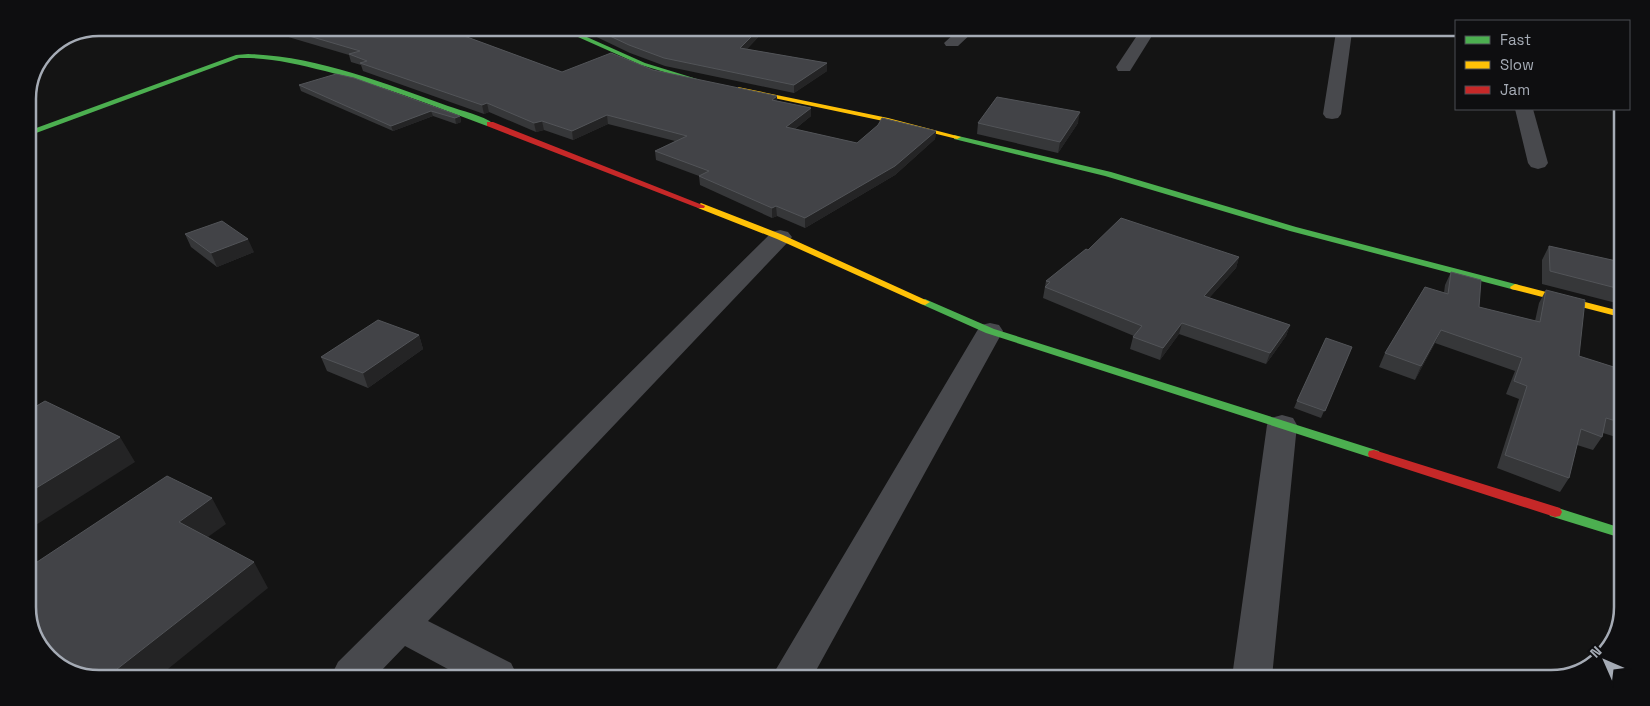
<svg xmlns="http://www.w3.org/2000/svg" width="1650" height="706" font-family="'Space Grotesk',sans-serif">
	<rect width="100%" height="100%" fill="#141414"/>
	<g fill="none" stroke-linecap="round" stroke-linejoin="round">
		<path fill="#48494d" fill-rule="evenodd" d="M 957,31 L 974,31 L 958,46 L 946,46 L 944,43 Z
			M 1140,31 L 1155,31 L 1130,71 L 1118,71 L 1116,67 Z
			M 1336,32 L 1352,32 L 1341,114 L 1338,118 L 1332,119 L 1326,118 L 1323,114 Z
			M 1515,109 L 1533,109 L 1548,163 L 1545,167 L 1538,169 L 1531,167 L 1528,163 Z
			M 780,230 L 788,232 L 792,237 L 788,242 L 428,621 L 511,663 L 517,675 L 459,675 L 405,646 L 378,674 L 332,674 L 338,662 L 772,232 Z
			M 990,323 L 999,325 L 1003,331 L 813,676 L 772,676 L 977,331 L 981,325 Z
			M 1282,415 L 1293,418 L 1297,425 L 1272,677 L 1232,677 L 1267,425 L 1271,418 Z"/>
		<path fill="#4caf50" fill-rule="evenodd" d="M 560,29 L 569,29 L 645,63 L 697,79 L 694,81 L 641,65 Z
			M 248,54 C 316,56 384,83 448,106 C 462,111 482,115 494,124 L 487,126 C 434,106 380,85 325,71 C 297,64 268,57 239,58 L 28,136 L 28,131 L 236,55 Z
			M 954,135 L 1111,172 L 1296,227 L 1519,285 L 1520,287 L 1515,290 L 1290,231 L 1105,176 L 954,139 Z
			M 925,299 L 994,329 L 1379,451 L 1380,454 L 1379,457 L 1369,457 L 986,333 L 921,304 L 920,302 Z
			M 1555,507 L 1618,527 L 1618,537 L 1550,516 L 1548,512 L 1550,508 Z"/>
		<path fill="#ffc107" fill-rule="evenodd" d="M 738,87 L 888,118 L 961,137 L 957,139 L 888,122 L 741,91 L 738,91 Z
			M 701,203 L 783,235 L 930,302 L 925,305 L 921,304 L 777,239 L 698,208 L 697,206 Z
			M 1515,284 L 1620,311 L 1620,317 L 1511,289 L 1510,287 Z"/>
		<path fill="#c62828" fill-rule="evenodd" d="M 487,122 L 493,122 L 705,206 L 704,208 L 698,208 L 487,126 Z
			M 1374,450 L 1560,508 L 1562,512 L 1560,516 L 1555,517 L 1369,457 L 1368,454 L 1369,451 Z"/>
	</g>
	<path fill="#363739" d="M 258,28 L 480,29 L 461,35 L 562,72 L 653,70 L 777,101 L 811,108 L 811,116 L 795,129 L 857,143 L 936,131 L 935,139 L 895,175 L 805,228 L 777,216 L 772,218 L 700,185 L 699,176 L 656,160 L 655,151 L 675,141 L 608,124 L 573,140 L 544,130 L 536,132 L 489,112 L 484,114 L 363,71 L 361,65 L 351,62 L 349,55 Z
		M 580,29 L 765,30 L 747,49 L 827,63 L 827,71 L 794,93 L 665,66 L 630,53 Z
		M 299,85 L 460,116 L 461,122 L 456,124 L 433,116 L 393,131 L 301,91 Z
		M 978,123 L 1078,123 L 1058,153 L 977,134 Z
		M 185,234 L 254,252 L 217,267 L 191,247 Z
		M 1549,246 L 1621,262 L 1620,304 L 1542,284 L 1542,260 Z
		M 1088,250 L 1239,257 L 1236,268 L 1209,298 L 1290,325 L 1286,336 L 1266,364 L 1179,334 L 1160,360 L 1130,349 L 1133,337 L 1134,336 L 1043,298 L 1046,281 Z
		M 1451,272 L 1479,307 L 1535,321 L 1539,303 L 1546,290 L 1579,356 L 1620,369 L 1619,438 L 1603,433 L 1602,437 L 1593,450 L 1577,445 L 1569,478 L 1560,492 L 1497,468 L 1519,399 L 1506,394 L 1515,371 L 1435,343 L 1415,380 L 1379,367 L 1385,353 L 1444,293 L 1445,285 Z
		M 419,335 L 423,349 L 368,388 L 327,371 L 321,357 Z
		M 1352,347 L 1321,418 L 1294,408 L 1297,401 Z"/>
	<path fill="#242425" d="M 454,29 L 480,29 L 450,38 L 448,30 Z
		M 758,30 L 765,30 L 740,56 L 740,48 Z
		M 827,63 L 827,71 L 794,93 L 794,85 Z
		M 777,96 L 777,104 L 772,100 Z
		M 487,103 L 489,112 L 484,114 L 482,105 Z
		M 811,108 L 811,116 L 786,136 L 786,127 Z
		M 431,111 L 433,116 L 393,131 L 391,126 Z
		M 1080,112 L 1078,123 L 1058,153 L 1060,142 Z
		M 607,115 L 608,124 L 573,140 L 572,131 Z
		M 460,116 L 461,122 L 456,124 L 455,118 Z
		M 542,121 L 544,130 L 536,132 L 534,123 Z
		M 936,131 L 935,139 L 895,175 L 805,228 L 805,218 Z
		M 776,206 L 777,216 L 772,218 L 772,208 Z
		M 248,239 L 254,252 L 217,267 L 211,253 Z
		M 1239,257 L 1236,268 L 1201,307 L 1204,296 Z
		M 1182,323 L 1179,334 L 1160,360 L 1163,348 Z
		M 1290,325 L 1286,336 L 1266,364 L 1270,353 Z
		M 1441,330 L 1435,343 L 1415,380 L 1421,366 Z
		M 419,335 L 423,349 L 368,388 L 363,373 Z
		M 120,437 L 135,462 L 28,530 L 28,493 Z
		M 212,498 L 226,524 L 194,547 L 179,522 Z
		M 254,562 L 268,588 L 163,673 L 112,673 Z"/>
	<path fill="#424347" stroke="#525458" d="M 282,28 L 454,29 L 448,30 L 562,72 L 611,53 L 653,70 L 777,96 L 772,100 L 811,108 L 786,127 L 857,143 L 878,125 L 882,118 L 936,131 L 895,166 L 805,218 L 776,206 L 772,208 L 699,176 L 709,171 L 655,151 L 687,136 L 607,115 L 572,131 L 542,121 L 534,123 L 487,103 L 482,105 L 360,63 L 367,61 L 349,54 L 360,51 Z
		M 595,29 L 758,30 L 740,48 L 827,63 L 794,85 L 664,58 L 629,45 Z
		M 336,74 L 354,78 L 460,116 L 455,118 L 431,111 L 391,126 L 299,85 Z
		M 997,97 L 1080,112 L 1060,142 L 978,123 Z
		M 1121,218 L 1239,257 L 1204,296 L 1290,325 L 1270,353 L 1182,323 L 1163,348 L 1133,337 L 1142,326 L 1045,287 L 1050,282 L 1046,281 L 1086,249 L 1088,250 Z
		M 222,221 L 248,239 L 211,253 L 185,234 Z
		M 1549,246 L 1621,262 L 1620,289 L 1550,271 Z
		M 1451,272 L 1481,280 L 1479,307 L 1540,322 L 1546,290 L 1585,300 L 1579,356 L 1620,369 L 1619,422 L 1606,418 L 1602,437 L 1581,429 L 1569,478 L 1505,455 L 1527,386 L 1514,381 L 1522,358 L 1441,330 L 1421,366 L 1385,353 L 1425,287 L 1448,294 Z
		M 378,320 L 419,335 L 363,373 L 321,357 Z
		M 1326,338 L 1352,347 L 1325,411 L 1297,401 Z
		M 45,401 L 120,437 L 28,493 L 28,411 Z
		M 167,476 L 212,498 L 179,522 L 254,562 L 112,673 L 72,673 L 42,650 L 28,611 L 28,568 Z"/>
	<path d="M0 0H1650V706H0ZM99 36H1551A63 63 0 0 1 1614 99V607A63 63 0 0 1 1551 670H99A63 63 0 0 1 36 607V99A63 63 0 0 1 99 36Z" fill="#0e0e10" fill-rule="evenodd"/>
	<path fill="none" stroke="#a5abb5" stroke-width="2.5" d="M99 36H1551A63 63 0 0 1 1614 99V607A63 63 0 0 1 1551 670H99A63 63 0 0 1 36 607V99A63 63 0 0 1 99 36Z"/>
	<rect x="1455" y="20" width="175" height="90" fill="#0e0e10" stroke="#4a4d52"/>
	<rect x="1465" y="36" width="25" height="8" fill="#4caf50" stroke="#4a4d52"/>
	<text x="1500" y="45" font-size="15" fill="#a5abb5">Fast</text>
	<rect x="1465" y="61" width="25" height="8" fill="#ffc107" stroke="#4a4d52"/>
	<text x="1500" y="70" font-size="15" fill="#a5abb5">Slow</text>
	<rect x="1465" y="86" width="25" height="8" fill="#c62828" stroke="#4a4d52"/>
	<text x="1500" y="95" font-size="15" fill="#a5abb5">Jam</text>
	<g transform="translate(1605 661) rotate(315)" stroke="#0e0e10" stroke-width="4" paint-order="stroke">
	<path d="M0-4L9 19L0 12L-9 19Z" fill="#a5abb5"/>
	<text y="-8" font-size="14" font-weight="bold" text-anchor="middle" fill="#a5abb5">N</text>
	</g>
</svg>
